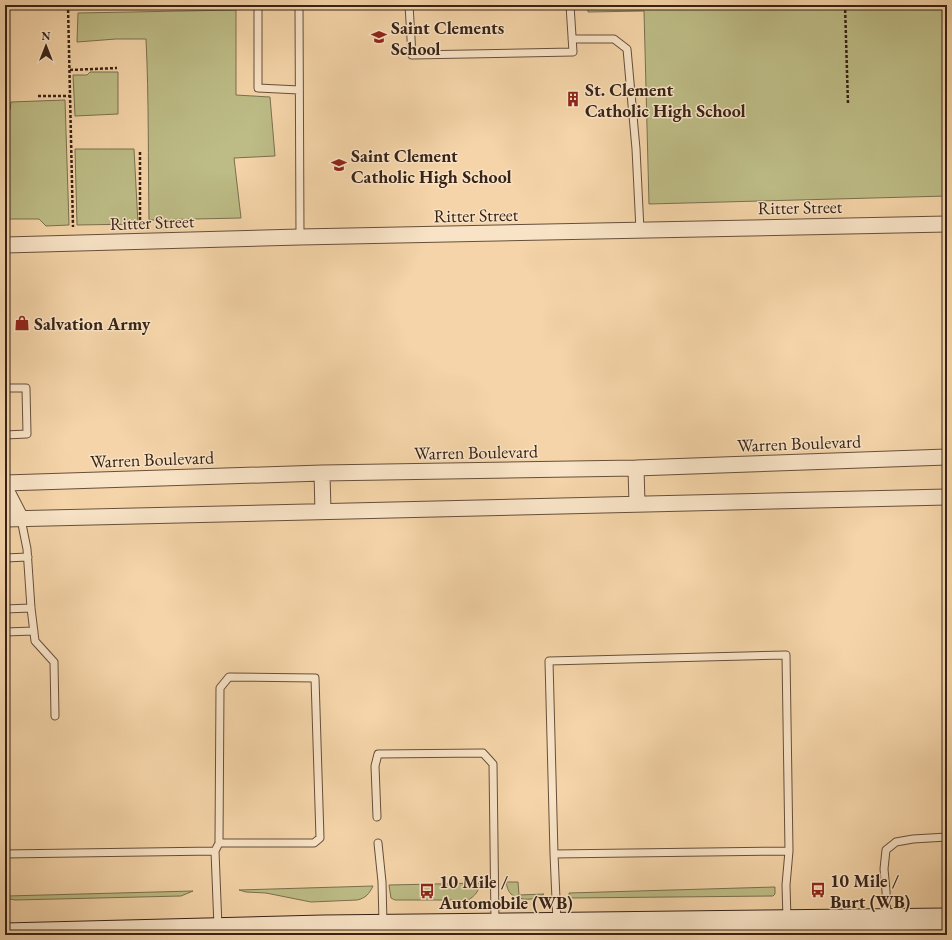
<svg xmlns="http://www.w3.org/2000/svg" width="952" height="940" font-family="'EB Garamond',serif">
	<rect width="100%" height="100%" fill="#f4d4a8"/>
	<filter id="stains"><feTurbulence type="fractalNoise" baseFrequency=".005" numOctaves="4"/><feColorMatrix values="0 0 0 0 .2 0 0 0 0 .09 0 0 0 0 .02 0 0 0 .5 -.17"/></filter>
	<radialGradient id="worn" r=".72"><stop offset=".6" stop-color="#630" stop-opacity="0"/><stop offset="1" stop-color="#630" stop-opacity=".3"/></radialGradient>
	<path fill="#bdbc86" stroke="#7a704e" d="M 588,5 L 947,5 L 947,196 L 649,204 L 644,11 L 588,12 Z
		M 236,10 L 236,95 L 270,97 L 275,156 L 234,158 L 241,218 L 149,220 C 148,160 149,100 146,39 L 116,39 L 77,42 L 78,13 Z
		M 90,72 L 118,72 L 118,114 L 75,116 L 73,75 L 87,75 Z
		M 65,100 L 69,225 L 46,226 L 39,219 L 5,219 L 5,110 L 10,110 L 11,102 Z
		M 75,149 L 134,149 L 138,224 L 77,225 Z
		M 506,882 L 518,882 L 519,895 L 544,894 C 536,901 519,901 511,894 C 508,891 507,887 506,882 Z
		M 480,883 C 479,891 475,896 468,900 L 395,900 L 391,898 L 389,885 Z
		M 373,886 C 369,894 366,898 357,900 L 311,902 L 266,893 L 246,892 L 239,890 Z
		M 775,887 L 775,894 L 773,896 L 569,898 L 569,893 Z
		M 193,891 L 181,896 L 15,900 L 10,899 L 7,896 Z"/>
	<g fill="none" stroke-linecap="round" stroke-linejoin="round">
		<g stroke="#674f3b" stroke-width="9">
			<path id="lane" d="M 258,5 L 258,88 L 299,90
				M 299,5 L 300,237
				M 409,5 L 412,55 L 573,52 L 570,5
				M 572,39 L 614,39 L 627,49 L 636,149 L 640,230
				M 5,388 L 26,388 L 27,434 L 5,435
				M 21,519 L 27,549 L 31,608 L 35,641 L 54,662 L 55,716
				M 5,558 L 28,557
				M 5,609 L 31,608
				M 5,632 L 34,631
				M 377,817 L 375,766 L 378,754 L 483,753 L 493,764 L 495,922
				M 378,843 L 382,882 L 383,924
				M 215,851 L 218,927
				M 5,854 L 215,851 L 219,843 L 314,843 L 320,838 L 315,678 L 229,677 L 220,688 L 219,843
				M 554,854 L 549,661 L 786,655 L 789,851
				M 887,918 L 886,891 L 884,869 L 886,850 L 896,842 L 913,839 L 947,837
				M 557,922 L 554,854 L 789,851 L 786,885 L 787,919"/>
		</g>
		<g stroke="#674f3b" stroke-width="17">
			<path id="street" d="M 5,245 L 300,237 L 947,224
				M 636,468 L 637,504
				M 322,473 L 323,512
				M 5,483 L 322,473 L 636,468 L 947,457
				M 5,488 L 21,519
				M 5,519 L 947,497"/>
		</g>
		<g stroke="#382317" stroke-width="23">
			<path id="secondary" d="M 5,934 L 323,926 L 947,919"/>
		</g>
		<path stroke="#382317" stroke-width="2.5" stroke-dasharray="3 2" stroke-linecap="butt" d="M 57,5 L 68,6 L 73,227
			M 845,5 L 848,104
			M 68,6 L 122,5
			M 70,70 L 117,68
			M 38,96 L 70,96
			M 140,152 L 140,225"/>
		<use href="#lane" stroke="#f8e3c6" stroke-width="7"/>
		<use href="#street" stroke="#f8e3c6" stroke-width="15"/>
		<use href="#secondary" stroke="#f8e3c6" stroke-width="21"/>
	</g>
	<defs>
		<g id="school-bare" transform="scale(1.2)"><path d="M0-5L7-2L0 1L-7-2ZM-4 1L0 2.5L4 1V4Q0 6-4 4Z" fill="#8f2418" stroke="#f8e3c6" stroke-width="2.5" paint-order="stroke"/></g>
		<g id="building-bare" transform="scale(1.2)"><path d="M-4-6H4V6H1V3H-1V6H-4ZM-2.5-4.3h1.7v1.8h-1.7ZM.8-4.3h1.7v1.8H.8ZM-2.5-1h1.7V.8h-1.7ZM.8-1h1.7V.8H.8Z" fill="#8f2418" stroke="#f8e3c6" stroke-width="2.5" paint-order="stroke"/></g>
		<g id="shop-bare" transform="scale(1.2)"><path d="M-5-2.5h2.3a2.7 3.5 0 0 1 5.4 0H5L5.5 6h-11ZM-1.5-2.5h3a1.5 2.3 0 0 0-3 0Z" fill="#8f2418" stroke="#f8e3c6" stroke-width="2.5" paint-order="stroke"/></g>
		<g id="bus-bare" transform="scale(1.2)"><path d="M-5-6H5V4H4V6H2V4H-2V6H-4V4H-5ZM-3.5-4V0h7V-4ZM-3.5 1.2v1.5H-2V1.2ZM2 1.2v1.5H3.5V1.2Z" fill="#8f2418" stroke="#f8e3c6" stroke-width="2.5" paint-order="stroke"/></g>
	</defs>
	<g fill-rule="evenodd">
		<use href="#school-bare" x="379" y="37"/>
		<use href="#building-bare" x="573" y="99"/>
		<use href="#school-bare" x="339" y="165"/>
		<use href="#shop-bare" x="22" y="323"/>
		<use href="#bus-bare" x="818" y="890"/>
		<use href="#bus-bare" x="427" y="891"/>
	</g>
	<g text-anchor="middle" dominant-baseline="central" stroke-width="3" stroke-linejoin="round" paint-order="stroke">
		<g font-size="18" font-weight="bold" fill="#382317" stroke="#f8e3c6" text-anchor="start">
			<text x="391" y="27">Saint Clements<tspan x="391" dy="21">School</tspan></text>
			<text x="585" y="89">St. Clement<tspan x="585" dy="21">Catholic High School</tspan></text>
			<text x="351" y="155">Saint Clement<tspan x="351" dy="21">Catholic High School</tspan></text>
			<text x="34" y="323">Salvation Army</text>
			<text x="830" y="880">10 Mile /<tspan x="830" dy="21">Burt (WB)</tspan></text>
			<text x="439" y="881">10 Mile /<tspan x="439" dy="21">Automobile (WB)</tspan></text>
		</g>
		<g font-size="18" fill="#382317" stroke="#f8e3c6">
			<text transform="translate(800 207) rotate(-1)">Ritter Street</text>
			<text transform="translate(476 215) rotate(-1)">Ritter Street</text>
			<text transform="translate(152 222) rotate(-2)">Ritter Street</text>
			<text transform="translate(799 443) rotate(-2)">Warren Boulevard</text>
			<text transform="translate(476 452) rotate(-1)">Warren Boulevard</text>
			<text transform="translate(152 459) rotate(-2)">Warren Boulevard</text>
		</g>
	</g>
	<rect width="952" height="940" fill="none" stroke="#f4d4a8" stroke-width="20"/>
	<rect x="6" y="6" width="940" height="928" fill="none" stroke="#382317" stroke-width="2"/>
	<rect x="10" y="10" width="932" height="920" fill="none" stroke="#382317"/>
	<g transform="translate(46 46)" stroke="#f8e3c6" stroke-width="3" paint-order="stroke">
	<path d="M0-3L7 15L0 10L-7 15Z" fill="#382317"/>
	<text y="-6" font-size="11" font-weight="bold" text-anchor="middle" fill="#382317">N</text>
	</g>
	<rect width="100%" height="100%" filter="url(#stains)"/>
	<rect width="100%" height="100%" fill="url(#worn)"/>
</svg>
